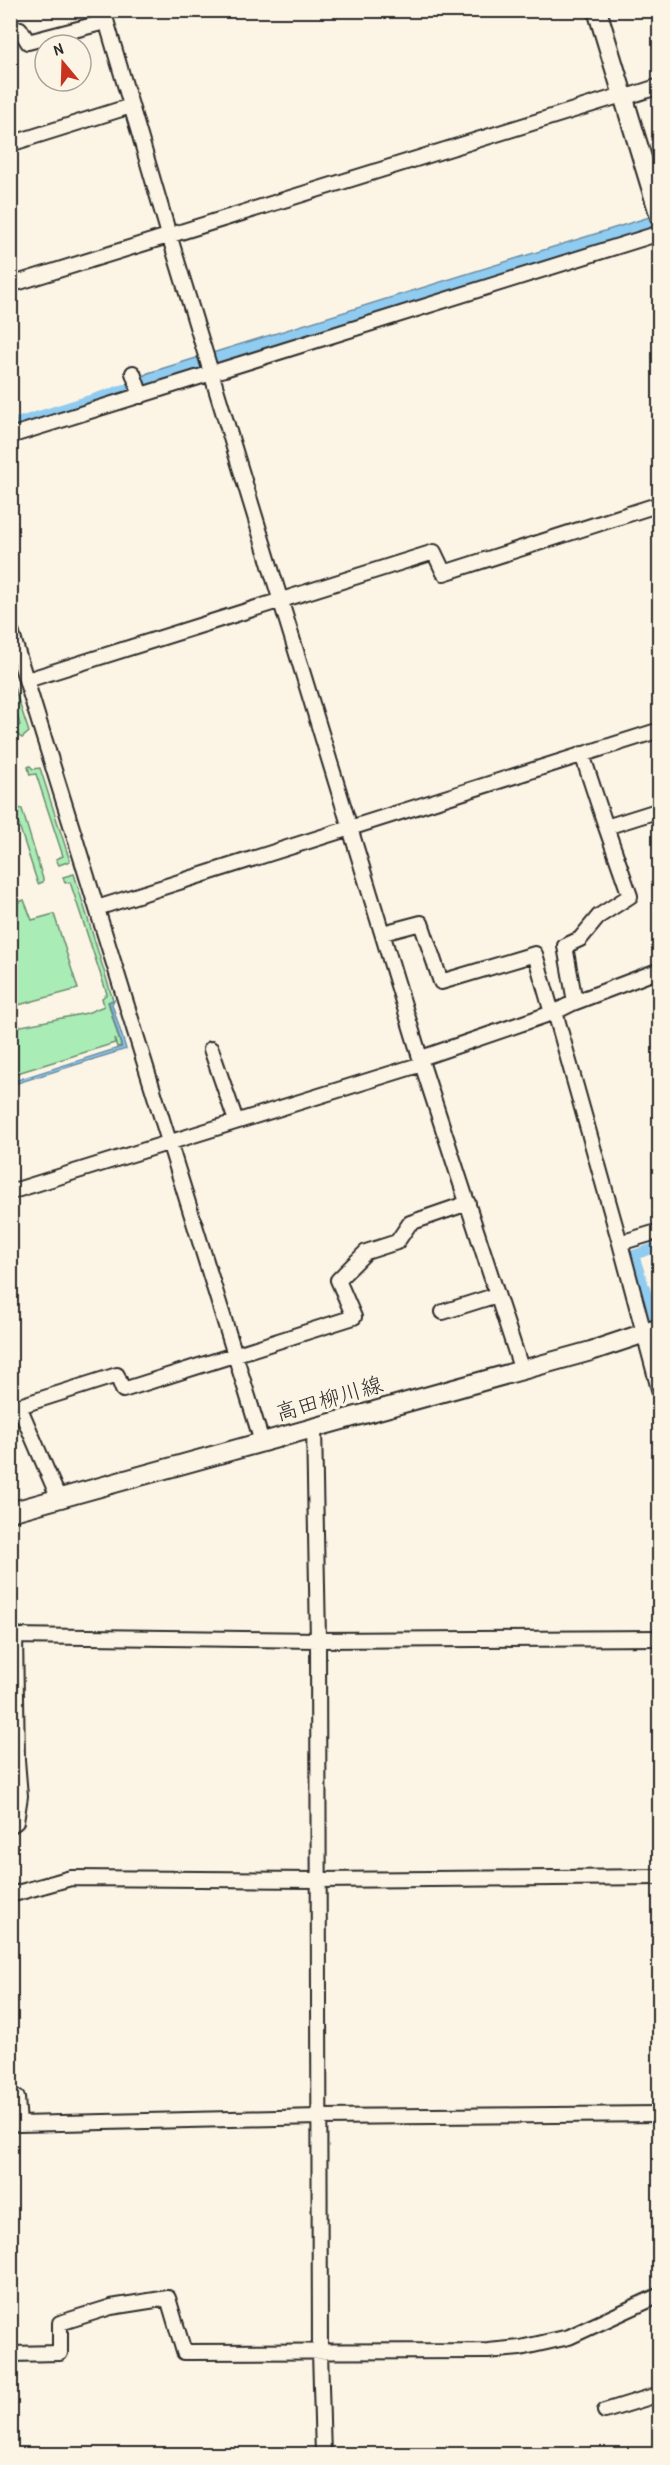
<svg xmlns="http://www.w3.org/2000/svg" width="670" height="2465" font-family="'Patrick Hand','Klee One',sans-serif">
	<rect width="100%" height="100%" fill="#fcf5e5"/>
	<filter id="ink" filterUnits="userSpaceOnUse"><feTurbulence type="fractalNoise" baseFrequency=".0167" numOctaves="2"/><feDisplacementMap in="SourceGraphic" scale="12" xChannelSelector="R" yChannelSelector="G"/><feConvolveMatrix kernelMatrix="1 2 1 2 8 2 1 2 1" color-interpolation-filters="sRGB"/></filter>
	<g filter="url(#ink)">
		<path fill="#aaecb5" stroke="#6a8c70" stroke-width="1.5" d="M 10,675 L 29,732 L 22,738 L 16,734 L 14,728 L 20,725 L 11,694 Z
			M 30,766 L 33,769 L 40,768 L 70,861 L 59,865 L 56,859 L 63,856 L 36,774 L 30,775 L 28,767 Z
			M 19,808 L 22,809 L 43,879 L 43,882 L 38,884 L 14,810 Z
			M 74,874 L 113,1000 L 108,1002 L 121,1046 L 117,1047 L 114,1038 L 115,1043 L 11,1075 L 11,1028 L 87,1013 L 104,1006 L 102,998 L 107,994 L 70,882 L 65,883 L 63,877 Z
			M 24,900 L 32,920 L 54,914 L 78,989 L 11,1007 L 11,905 Z"/>
		<path fill="#90cbf0" stroke="#688ba1" stroke-width="1.5" d="M 659,214 L 659,228 L 151,387 L 144,387 L 141,377 L 148,373 Z
			M 114,1000 L 112,1004 L 126,1049 L 11,1085 L 11,1082 L 122,1047 L 109,1002 Z"/>
		<g fill="none" stroke-linecap="round" stroke-linejoin="round">
			<path stroke="#90cbf0" stroke-width="10" d="M 10,425 L 144,383
				M 659,1332 L 634,1255 L 660,1246"/>
			<g stroke="#2b2b2b" stroke-width="18">
				<path id="minor" d="M 103,10 L 167,228 L 422,1064 L 522,1371
					M 10,32 L 20,29 L 28,42 L 105,22
					M 623,98 L 660,86
					M 10,144 L 131,106
					M 10,285 L 622,95
					M 133,373 L 141,396
					M 10,436 L 660,233
					M 10,628 L 262,1442
					M 27,680 L 434,552 L 444,573 L 660,504
					M 582,754 L 606,827 L 660,810
					M 97,908 L 660,730
					M 383,933 L 421,923 L 441,982 L 535,954 L 552,1013
					M 575,1002 L 565,946 L 580,939 L 599,916 L 630,896 L 606,827
					M 555,1012 L 620,1243 L 660,1393
					M 211,1049 L 236,1121
					M 421,1058 L 555,1012 L 573,1003 L 660,970
					M 10,1192 L 422,1064
					M 620,1243 L 660,1231
					M 443,1312 L 497,1295
					M 19,1406 L 59,1499
					M 10,1409 L 117,1375 L 123,1390 L 354,1317 L 338,1280 L 366,1252 L 397,1242 L 410,1223 L 468,1203
					M 314,1426 L 318,1640 L 320,2352 L 323,2454
					M 10,1636 L 318,1640 L 660,1638
					M 10,1826 L 16,1822 L 20,1796 L 17,1760 L 15,1636
					M 10,1895 L 71,1878 L 317,1880 L 660,1877
					M 10,2098 L 17,2098 L 19,2124 L 319,2117 L 660,2114
					M 10,2354 L 60,2353 L 60,2323 L 111,2307 L 168,2298 L 184,2352 L 488,2351 L 520,2348 L 569,2337 L 660,2295
					M 605,2411 L 660,2394"/>
			</g>
			<g stroke="#2b2b2b" stroke-width="22">
				<path id="major" d="M 597,10 L 660,217
					M 10,1512 L 591,1351 L 660,1328"/>
			</g>
			<use href="#minor" stroke="#fcf5e5" stroke-width="14"/>
			<use href="#major" stroke="#fcf5e5" stroke-width="18"/>
		</g>
	</g>
	<g text-anchor="middle" dominant-baseline="central" stroke-width="6" stroke-linejoin="round" paint-order="stroke">
		<g font-size="22" fill="#2b2b2b" stroke="#fcf5e5">
			<text transform="translate(329 1398) rotate(-16)">高田柳川線</text>
		</g>
	</g>
	<rect width="670" height="2465" fill="none" stroke="#fcf5e5" stroke-width="36"/>
	<rect x="18" y="18" width="634" height="2429" fill="none" stroke="#2b2b2b" stroke-width="2" filter="url(#ink)"/>
	<g transform="translate(63 63) rotate(341)"><circle r="28" fill="#fcf5e5" stroke="#a8a49b" stroke-width="1.5"/>
	<path d="M0-4.5L10 22L0 15L-10 22Z" fill="#c8321e"/>
	<text y="-9" font-size="16" font-weight="bold" text-anchor="middle" fill="#2b2b2b">N</text>
	</g>
</svg>
